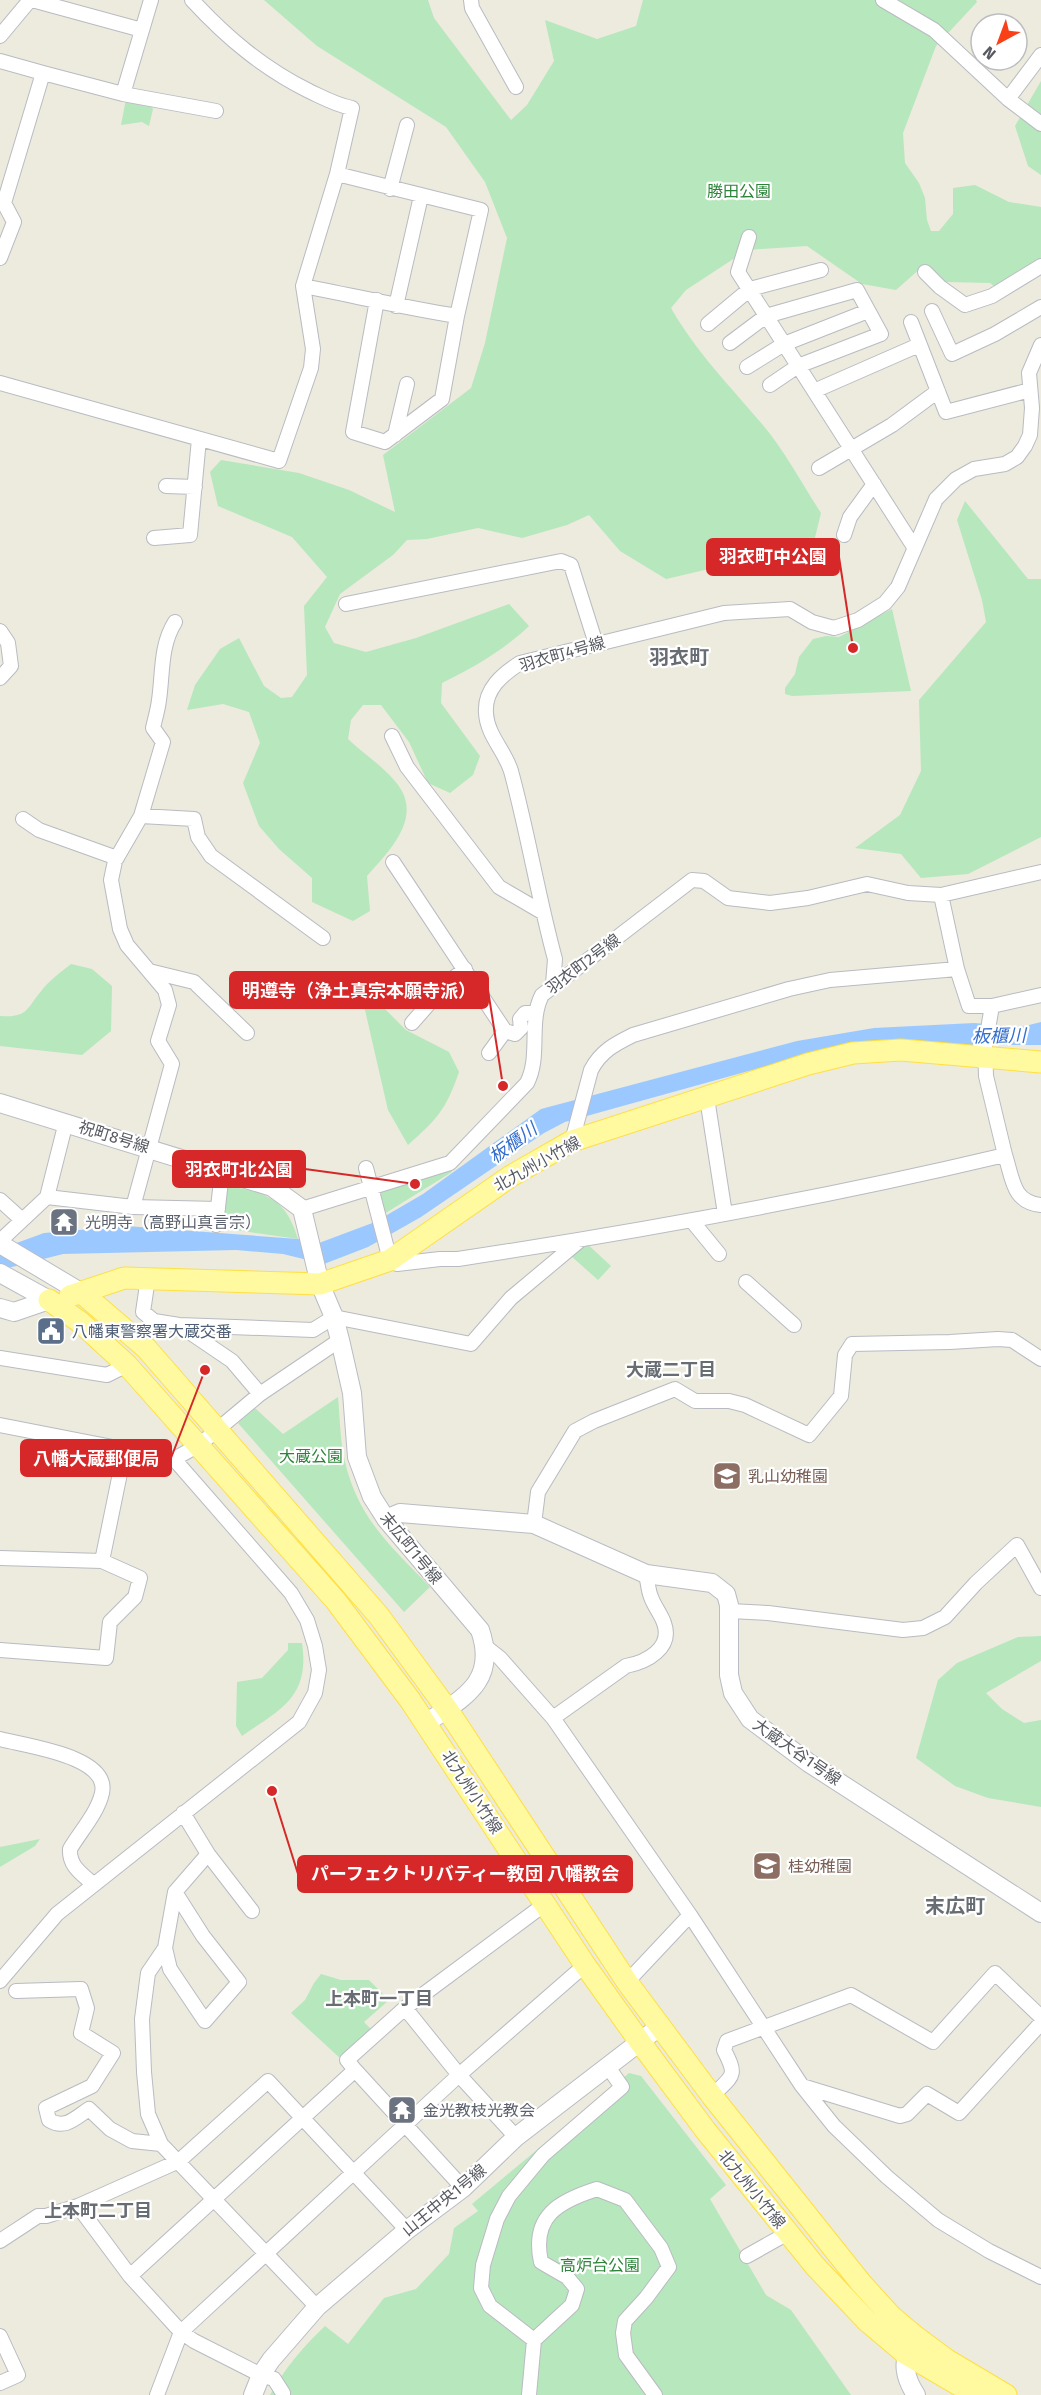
<svg xmlns="http://www.w3.org/2000/svg" width="1041" height="2395" font-family="'Fira Sans','Noto Sans JP',sans-serif">
	<rect width="100%" height="100%" fill="#ecebde"/>
	<path fill="#b7e7bc" d="M 264,0 L 428,0 L 434,18 L 511,120 L 527,105 L 554,61 L 545,20 L 597,39 L 636,26 L 643,0 L 976,0 L 977,2 L 936,46 L 903,133 L 905,163 L 919,183 L 925,198 L 927,220 L 931,231 L 939,231 L 953,214 L 953,188 L 975,185 L 1009,202 L 1041,207 L 1041,261 L 995,287 L 990,283 L 946,282 L 923,266 L 896,290 L 862,284 L 807,246 L 747,250 L 686,290 L 671,308 C 696,352 730,386 762,424 C 785,451 802,484 821,513 L 808,566 L 739,562 L 666,579 L 620,551 L 589,515 L 567,525 L 522,538 L 478,528 L 427,539 L 407,540 L 393,555 L 340,594 L 325,627 L 334,643 L 366,652 L 416,638 L 509,604 L 529,626 C 504,650 473,668 442,683 L 441,703 L 480,756 L 473,775 L 450,793 L 428,783 L 409,742 L 381,705 L 363,705 L 351,720 L 348,739 C 363,753 381,765 394,780 C 426,815 390,850 367,876 L 370,911 L 353,921 L 312,902 L 312,878 L 279,849 L 259,826 L 243,783 L 260,743 L 249,712 L 223,704 L 187,710 L 195,685 L 220,649 L 239,638 L 264,686 L 281,698 L 292,697 L 307,675 L 304,606 L 327,577 L 292,537 L 218,506 L 210,472 L 221,460 L 299,473 L 349,490 L 395,512 L 383,455 L 471,388 L 485,343 L 507,238 L 485,182 L 446,127 L 317,46 Z
		M 1041,81 L 1041,175 L 1028,166 L 1015,126 Z
		M 126,99 L 149,102 L 153,109 L 149,126 L 142,122 L 121,125 Z
		M 965,501 L 1028,579 L 1041,579 L 1041,837 L 968,874 L 921,878 L 901,854 L 855,848 L 900,815 L 921,771 L 919,700 L 986,622 L 982,600 L 957,520 Z
		M 892,609 L 911,691 L 792,696 L 785,694 L 785,688 L 795,674 L 799,657 L 813,639 L 826,636 L 839,637 Z
		M 71,964 L 92,969 L 112,986 L 111,1031 L 82,1055 L 0,1046 L 0,1016 C 28,1018 26,1009 42,990 C 50,980 61,972 71,964 Z
		M 362,997 L 377,1001 L 406,1030 L 449,1052 L 459,1072 C 446,1110 437,1119 408,1145 L 388,1110 Z
		M 450,1167 L 452,1172 L 384,1214 L 378,1196 L 381,1191 Z
		M 223,1184 C 264,1194 285,1195 298,1239 L 222,1228 Z
		M 584,1241 L 611,1266 L 598,1280 L 570,1255 Z
		M 338,1397 C 340,1418 340,1441 345,1462 C 359,1520 391,1546 430,1587 L 404,1612 L 238,1423 L 255,1408 L 283,1434 Z
		M 1041,1636 L 1041,1661 L 986,1693 L 1002,1709 L 1024,1723 L 1041,1720 L 1041,1807 L 988,1798 L 955,1786 L 916,1758 L 938,1680 L 957,1663 L 1018,1637 Z
		M 288,1643 L 302,1643 C 310,1697 281,1709 242,1736 L 236,1726 L 237,1682 L 262,1678 L 288,1650 Z
		M 40,1839 L 35,1846 L 0,1867 L 0,1847 Z
		M 321,1974 L 341,1980 L 369,1980 L 389,2000 L 364,2022 L 375,2033 L 341,2059 L 291,2013 L 305,2000 L 314,1983 Z
		M 629,2073 L 641,2076 L 726,2185 L 710,2199 L 766,2295 L 791,2310 L 851,2395 L 270,2395 C 285,2368 303,2347 325,2326 L 348,2344 L 384,2298 L 416,2289 L 449,2254 L 454,2228 L 478,2211 L 472,2204 Z"/>
	<path fill="#9bc9ff" d="M 1041,1022 L 1041,1045 L 954,1045 L 821,1051 L 565,1122 L 544,1133 L 421,1217 L 368,1247 L 324,1264 L 283,1254 L 236,1250 L 63,1254 L 0,1270 L 0,1249 L 44,1233 L 126,1226 L 298,1239 L 319,1243 L 375,1222 L 423,1194 L 541,1109 L 797,1041 L 874,1028 L 974,1023 L 1021,1027 Z"/>
	<g fill="none" stroke-linecap="round" stroke-linejoin="round">
		<g stroke="#b9bbc2" stroke-width="16">
			<path id="street" d="M 32,0 L 142,30
				M 471,0 L 472,8 L 516,87
				M 883,0 L 934,30 L 1008,99 L 1041,124
				M 0,36 L 30,0
				M 0,61 L 43,73
				M 123,94 L 216,111
				M 1008,99 L 1041,55
				M 337,174 L 481,210 L 457,316
				M 390,189 L 407,125
				M 749,237 L 738,272 L 914,547
				M 0,258 L 14,222 L 4,203 L 43,73 L 123,94 L 151,0
				M 925,272 L 940,287 L 965,305 L 992,296 L 1041,266
				M 303,286 C 355,296 406,308 457,316 L 442,399 L 385,442 L 353,432 L 377,300
				M 396,306 L 421,196
				M 932,311 L 952,354 L 995,334 L 1041,307
				M 911,322 L 946,412 L 1030,390
				M 708,324 L 750,289 L 821,270
				M 730,343 L 766,316 L 857,290 L 881,334 L 798,366 L 770,385
				M 747,367 L 784,344 L 868,311
				M 0,383 L 279,461 L 311,368 L 313,349 L 303,286 L 337,174 L 352,108 C 336,105 324,98 309,91 C 263,68 227,38 192,0
				M 814,391 L 919,345
				M 395,435 L 407,384
				M 819,468 L 892,425 L 938,391
				M 166,486 L 195,487
				M 844,535 L 850,517 L 874,484
				M 154,538 L 190,535 L 199,439
				M 346,604 L 561,561 L 571,565 L 596,644
				M 0,631 L 8,643 L 11,666 L 0,678
				M 392,736 L 407,767 L 499,887 L 542,912
				M 141,816 L 194,819 L 198,837 L 211,856 L 323,938
				M 23,819 L 39,830 L 117,858
				M 393,862 L 505,1031 L 515,1034 L 521,1028 L 520,1019 L 525,1013 L 536,1013
				M 941,895 L 957,969 L 969,1006 L 992,1006 L 1041,995
				M 149,971 L 194,982 L 247,1033
				M 553,984 L 555,959 C 538,897 528,833 511,771 C 505,751 487,735 486,713 C 484,689 503,674 520,663 L 724,613 L 790,609 L 812,622 L 834,628 L 858,620 L 885,603 L 898,587 L 936,499 L 956,479 L 974,469 L 1005,464 L 1017,457 L 1025,446 L 1030,435 L 1032,408 L 1029,373 L 1041,345
				M 412,1023 L 446,984 L 465,969
				M 489,1053 L 505,1031
				M 707,1098 L 725,1214
				M 572,1141 L 591,1070 C 601,1051 615,1044 633,1035 L 789,989 L 830,980 L 957,969
				M 1005,1155 C 1013,1179 1012,1202 1041,1205
				M 366,1168 L 390,1260 L 397,1264 L 440,1259 L 458,1259 C 642,1231 824,1198 1005,1155 L 986,1076 L 985,1046 L 992,1006
				M 47,1197 L 133,1207 L 218,1209
				M 0,1200 L 21,1219
				M 133,1207 L 172,1064 L 158,1041 L 169,1005 L 165,990 L 127,945 L 120,929 L 111,880 L 115,861 L 141,816 L 163,742 L 153,728 C 155,719 158,709 159,700 C 163,673 160,646 175,622
				M 302,1209 L 450,1163 L 527,1083 C 541,1056 528,1022 542,995 L 692,880 L 704,881 L 728,898 L 770,903 L 808,898 L 867,884 L 908,893 L 941,895 L 1041,872
				M 692,1221 L 719,1254
				M 216,1225 L 222,1172
				M 0,1241 L 47,1197 L 66,1122
				M 148,1278 L 143,1312 L 154,1321 L 179,1325 L 313,1330 L 334,1317 L 471,1344 L 511,1298 L 578,1242
				M 746,1282 L 794,1325
				M 179,1325 L 232,1361 L 260,1394
				M 0,1358 L 107,1375 L 127,1365
				M 0,1425 L 174,1459 L 291,1593 L 307,1620 L 315,1646 L 319,1670 L 315,1693 L 299,1722 L 57,1914 L 0,1981
				M 174,1459 L 199,1445 L 260,1394 L 340,1340
				M 534,1524 L 538,1492 L 575,1431 L 594,1421 L 675,1389 L 695,1401 L 729,1401 L 745,1405 L 809,1435 L 841,1396 L 845,1355 L 852,1344 L 950,1342 L 998,1339 L 1012,1340 L 1041,1359
				M 0,1558 L 102,1561 L 140,1578 L 135,1597 L 110,1622 L 106,1658 L 0,1650
				M 102,1561 L 125,1449
				M 730,1611 L 768,1613 L 903,1630 L 923,1628 L 945,1617 L 976,1583 L 1017,1545 L 1041,1588
				M 486,1647 L 500,1658 L 553,1718 L 690,1915 L 802,2086 L 834,2126 L 887,2177 L 938,2220 L 989,2251 L 1041,2277
				M 553,1718 L 626,1666 C 647,1662 673,1648 664,1623 C 661,1614 654,1606 651,1597 C 648,1590 648,1582 646,1574
				M 0,1739 C 26,1746 110,1756 102,1793 C 98,1812 80,1832 70,1849 C 69,1866 81,1873 93,1884
				M 183,1813 L 208,1854 L 175,1892 L 165,1948 L 148,1973 L 142,2019 L 144,2072 L 148,2114 L 161,2144 L 317,2307
				M 208,1854 L 252,1911
				M 165,1948 L 170,1969 L 205,2021 L 239,1982 L 203,1936 L 175,1892
				M 627,1982 L 690,1915
				M 16,1991 L 81,1989 L 87,2008 L 81,2033 L 113,2053 L 92,2086 L 46,2108 L 49,2120 C 65,2130 75,2118 89,2109 L 110,2129 L 132,2141 L 161,2144
				M 405,2008 L 459,2075 L 516,2137
				M 355,2070 L 463,2188
				M 802,2086 L 900,2116 L 907,2114 L 927,2094 L 959,2113 L 1041,2023
				M 712,2096 C 733,2075 738,2077 724,2050 L 727,2041 L 851,1995 L 933,2042 L 995,1973 L 1041,2017
				M 78,2206 L 130,2276 L 181,2332 L 194,2341 L 261,2375 L 274,2379 L 283,2393 L 283,2395
				M 0,2241 L 38,2216 L 46,2216 L 78,2206 L 179,2161 L 268,2081 L 407,2230
				M 747,2256 L 788,2233
				M 130,2276 L 355,2070 L 347,2060 L 405,2008 L 545,1904
				M 0,2336 L 18,2375 L 0,2383
				M 534,2340 L 490,2306 L 481,2288 L 483,2265 L 497,2219 L 509,2196 L 543,2155 L 622,2087 L 608,2067
				M 157,2395 L 181,2332 L 459,2075 L 585,1965
				M 529,2395 L 534,2340 L 572,2305 L 577,2289 L 567,2277 L 541,2262 C 531,2216 559,2201 597,2189 L 625,2200 L 661,2248 L 669,2267 L 646,2298 L 625,2321 L 623,2333 L 626,2355 L 655,2395"/>
		</g>
		<g stroke="#b9bcc4" stroke-width="20">
			<path id="secondary" d="M 0,1103 L 272,1187 L 302,1209 L 320,1284 L 334,1317 L 340,1340 L 352,1393 L 357,1457 L 372,1497 L 386,1519 L 480,1630 C 498,1682 463,1698 426,1723
				M 0,1244 L 82,1293
				M 0,1273 L 49,1300
				M 0,1308 L 14,1312 L 49,1300
				M 386,1519 L 400,1513 L 534,1524 L 646,1574 L 712,1583 L 726,1594 L 729,1605 L 729,1675 L 733,1693 L 750,1719 L 809,1763 L 1041,1913
				M 912,2344 C 901,2362 905,2378 916,2395
				M 253,2395 L 261,2375 L 271,2360 L 317,2307 L 407,2230 L 463,2188 L 516,2137 L 659,2027"/>
		</g>
		<g stroke="#ffdf44" stroke-width="23">
			<path id="primary" d="M 82,1293 L 146,1348 L 379,1616 L 447,1709 L 627,1982 L 712,2096 L 861,2283 L 891,2316 L 916,2337 L 947,2360 L 1006,2395
				M 70,1296 L 124,1278 L 320,1284 L 390,1260 L 511,1176 L 572,1141 L 808,1064 L 853,1053 L 901,1050 L 1041,1062
				M 49,1300 L 80,1322 L 127,1365 L 336,1601 L 410,1700 L 585,1965 L 640,2042 L 706,2131 L 815,2266 L 867,2321 L 906,2354 L 976,2395"/>
		</g>
		<use href="#street" stroke="#fff" stroke-width="14"/>
		<use href="#secondary" stroke="#fff" stroke-width="18"/>
		<use href="#primary" stroke="#fffaa0" stroke-width="21"/>
	</g>
	<defs>
		<g id="temple-square" transform="scale(1.5)"><rect x="-9" y="-9" width="18" height="18" rx="4" fill="#6b7280" stroke="#fff"/><path d="M0-6L5-2H3V0L6.5 2.5H4V6H1.5V3h-3V6H-4V2.5H-6.5L-3 0V-2H-5Z" fill="#fff"/></g>
		<g id="civic-square" transform="scale(1.5)"><rect x="-9" y="-9" width="18" height="18" rx="4" fill="#5c6f8a" stroke="#fff"/><path d="M-.6-6.5H3V-4.5H.6V-3L4-1V1h2V6H-6V1h2V-1L-.6-3ZM-1.2 2.5V6h2.4V2.5Z" fill="#fff"/></g>
		<g id="school-square" transform="scale(1.5)"><rect x="-9" y="-9" width="18" height="18" rx="4" fill="#8d6e63" stroke="#fff"/><path d="M0-5L7-2L0 1L-7-2ZM-4 1L0 2.5L4 1V4Q0 6-4 4Z" fill="#fff"/></g>
	</defs>
	<g fill-rule="evenodd">
		<use href="#temple-square" x="64" y="1222"/>
		<use href="#civic-square" x="51" y="1331"/>
		<use href="#school-square" x="727" y="1476"/>
		<use href="#school-square" x="767" y="1866"/>
		<use href="#temple-square" x="402" y="2110"/>
	</g>
	<g text-anchor="middle" dominant-baseline="central" stroke-width="4.5" stroke-linejoin="round" paint-order="stroke">
		<g font-size="16" fill="#2c8439" stroke="#fff">
			<text x="739" y="191">勝田公園</text>
			<text x="311" y="1456">大蔵公園</text>
			<text x="600" y="2265">高炉台公園</text>
		</g>
		<g font-size="16" fill="#575a61" stroke="#fff">
			<text transform="translate(562 654) rotate(-16)">羽衣町4号線</text>
			<text transform="translate(583 964) rotate(-37)">羽衣町2号線</text>
			<text transform="translate(114 1137) rotate(17)">祝町8号線</text>
			<text transform="translate(537 1164) rotate(-29)">北九州小竹線</text>
			<text transform="translate(411 1548) rotate(51)">末広町1号線</text>
			<text transform="translate(797 1752) rotate(35)">大蔵大谷1号線</text>
			<text transform="translate(472 1792) rotate(57)">北九州小竹線</text>
			<text transform="translate(752 2189) rotate(51)">北九州小竹線</text>
			<text transform="translate(444 2200) rotate(-39)">山王中央1号線</text>
		</g>
		<g font-size="16" fill="#5b616d" stroke="#fff" text-anchor="start">
			<text x="85" y="1222">光明寺（高野山真言宗）</text>
			<text x="423" y="2110">金光教枝光教会</text>
		</g>
		<g font-size="16" fill="#4e5e75" stroke="#fff" text-anchor="start">
			<text x="72" y="1331">八幡東警察署大蔵交番</text>
		</g>
		<g font-size="16" fill="#785e54" stroke="#fff" text-anchor="start">
			<text x="748" y="1476">乳山幼稚園</text>
			<text x="788" y="1866">桂幼稚園</text>
		</g>
		<g font-size="18" font-style="italic" fill="#336dcd" stroke="#fff">
			<text transform="translate(999 1036) rotate(-1)">板櫃川</text>
			<text transform="translate(513 1143) rotate(-36)">板櫃川</text>
		</g>
		<g font-size="18" font-weight="bold" fill="#686c73" stroke="#fff">
			<text x="671" y="1370">大蔵二丁目</text>
			<text x="379" y="1999">上本町一丁目</text>
			<text x="98" y="2211">上本町二丁目</text>
		</g>
		<g font-size="20" font-weight="bold" fill="#686c73" stroke="#fff">
			<text x="679" y="657">羽衣町</text>
			<text x="955" y="1906">末広町</text>
		</g>
	</g>
	<path fill="none" stroke="#d62828" stroke-width="2" d="M853 648L839 557M503 1086L488 990M415 1184L305 1169M205 1370L171 1458M272 1791L298 1874"/>
	<g fill="#d62828" stroke="#fff" stroke-width="2">
		<circle cx="853" cy="648" r="6"/>
		<circle cx="503" cy="1086" r="6"/>
		<circle cx="415" cy="1184" r="6"/>
		<circle cx="205" cy="1370" r="6"/>
		<circle cx="272" cy="1791" r="6"/>
	</g>
	<g fill="#d62828" stroke="#d62828" stroke-width="2">
		<rect x="707" y="539" width="132" height="36" rx="6"/>
		<rect x="230" y="972" width="258" height="36" rx="6"/>
		<rect x="173" y="1151" width="132" height="36" rx="6"/>
		<rect x="21" y="1440" width="150" height="36" rx="6"/>
		<rect x="298" y="1856" width="334" height="36" rx="6"/>
	</g>
	<g font-size="18" text-anchor="middle" font-weight="bold" fill="#fff">
		<text x="773" y="563">羽衣町中公園</text>
		<text x="359" y="997">明遵寺（浄土真宗本願寺派）</text>
		<text x="239" y="1176">羽衣町北公園</text>
		<text x="96" y="1465">八幡大蔵郵便局</text>
		<text x="465" y="1880">パーフェクトリバティー教団 八幡教会</text>
	</g>
	<g transform="translate(999 42) rotate(221)"><circle r="28" fill="#ffffff" stroke="#bcbdc0" stroke-width="1.5"/>
	<path d="M0-4.5L10 22L0 15L-10 22Z" fill="#fa4016"/>
	<text y="-9" font-size="16" font-weight="bold" text-anchor="middle" fill="#575a61">N</text>
	</g>
</svg>
